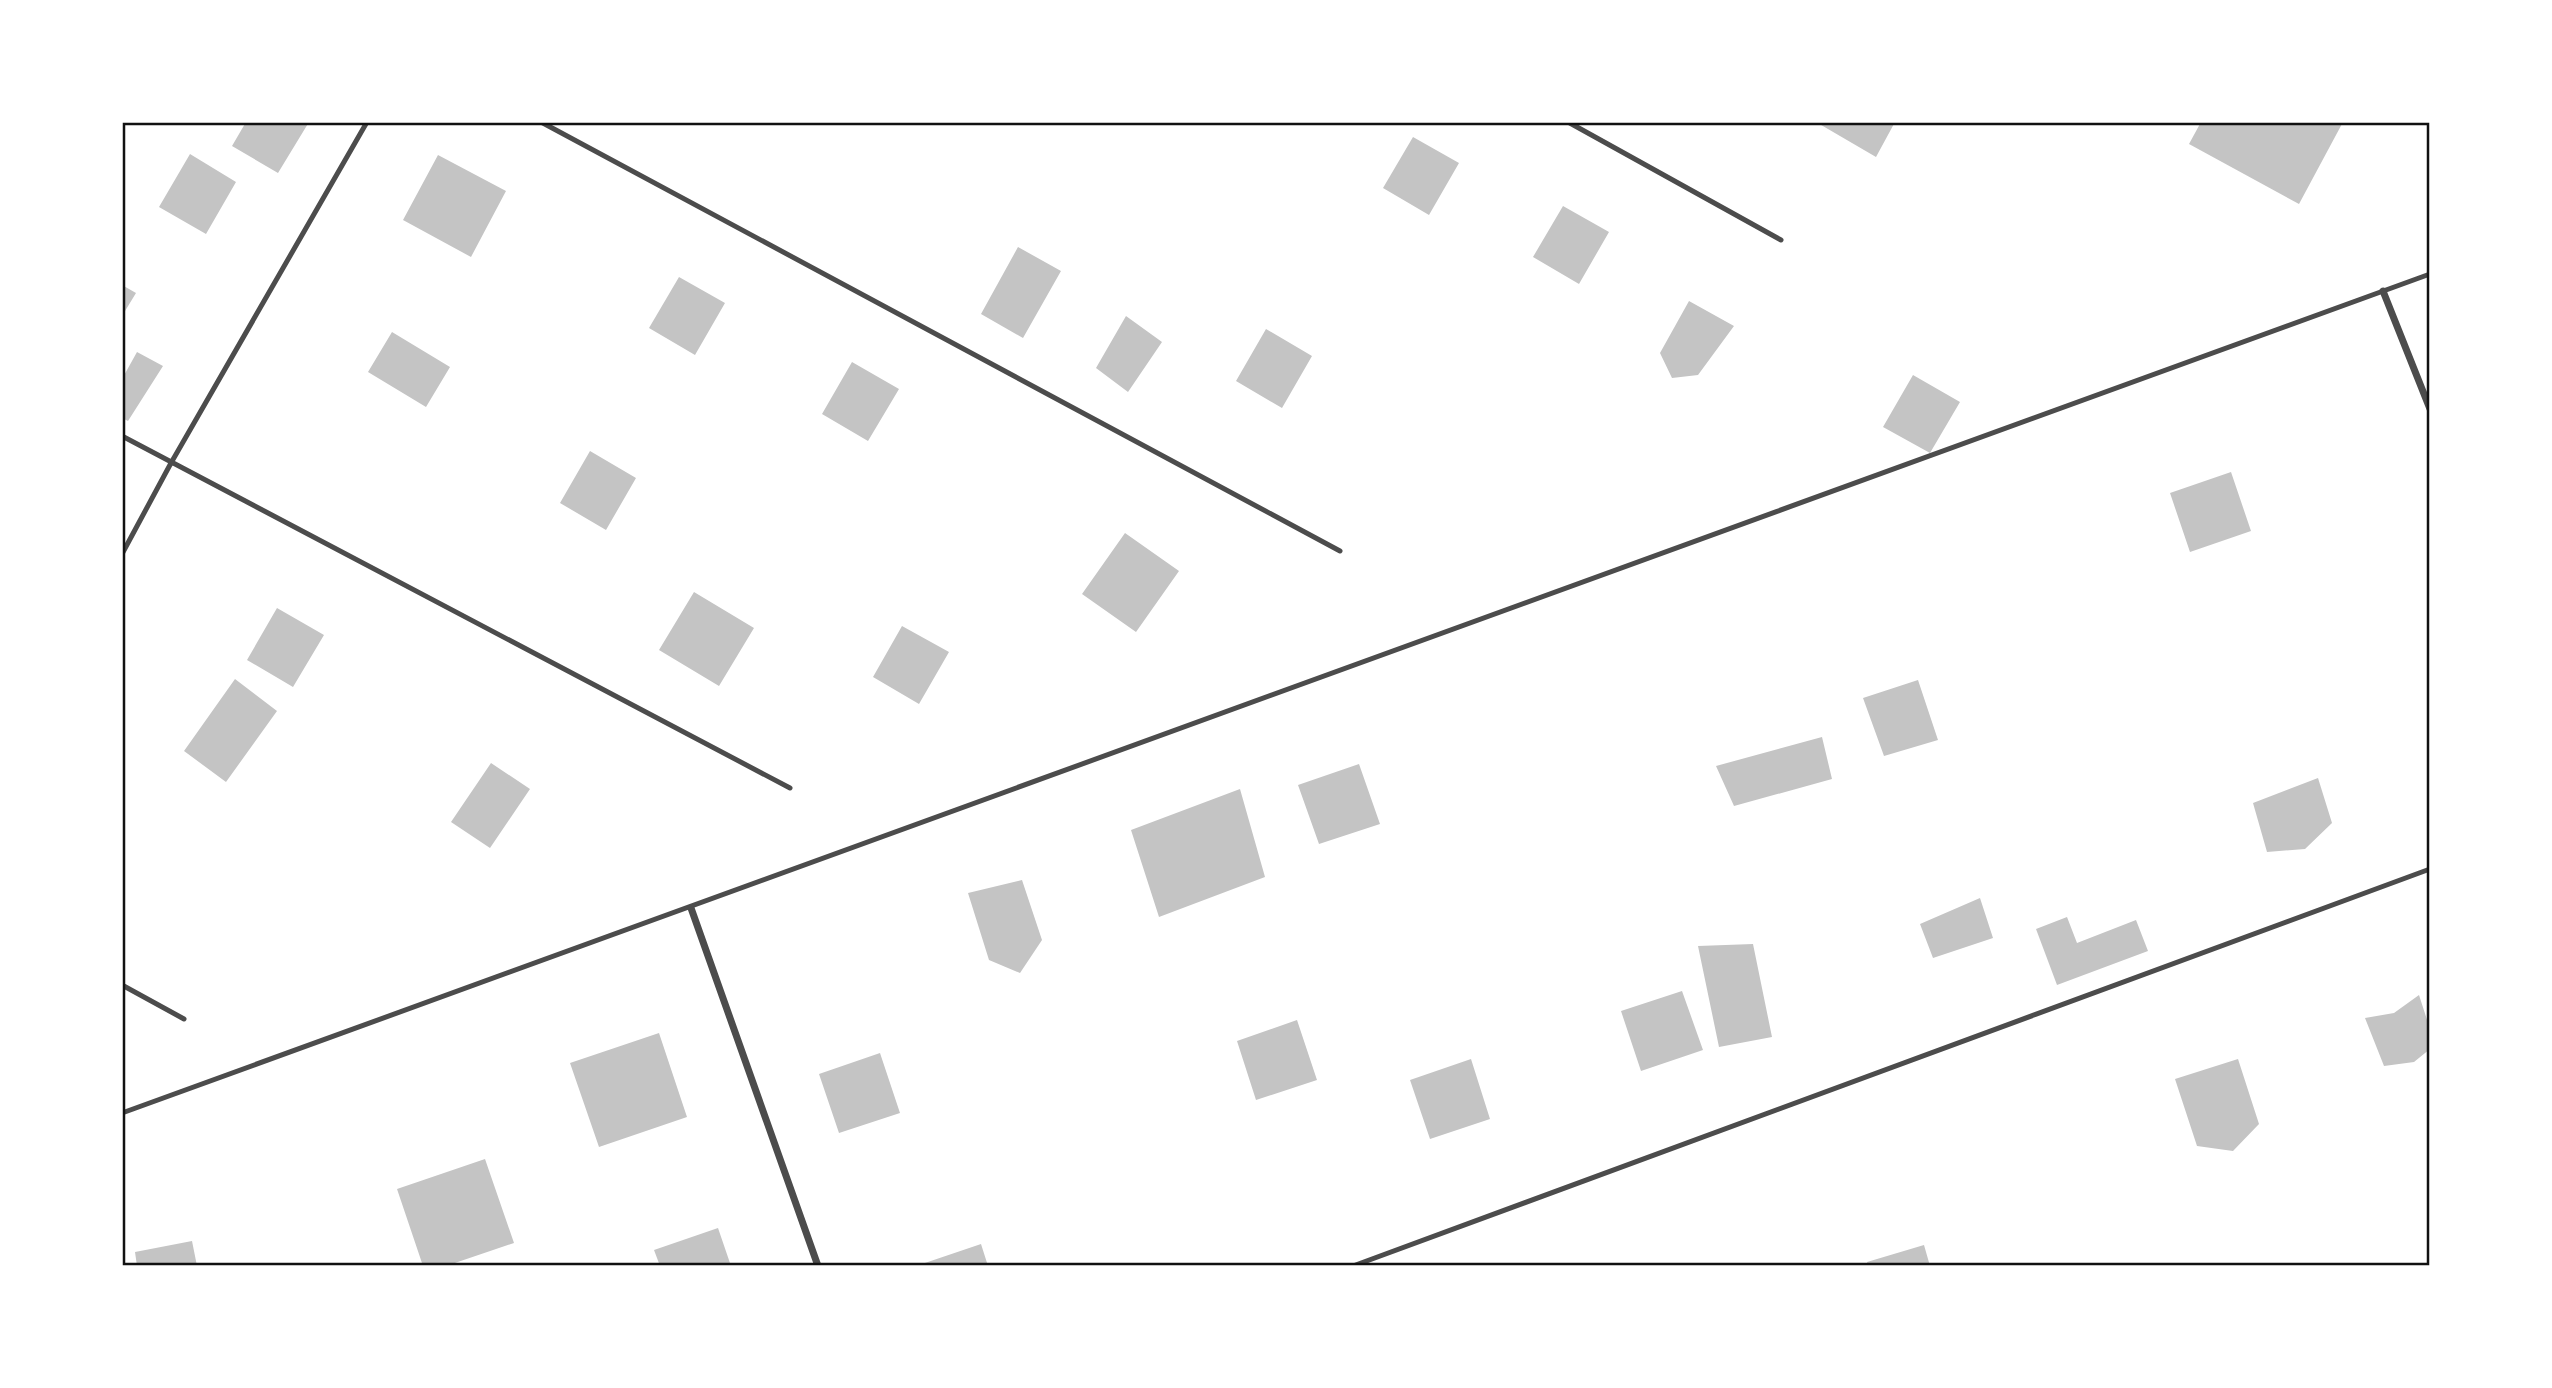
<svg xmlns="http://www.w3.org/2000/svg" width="2552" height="1388" font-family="Rubik,sans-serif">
	<rect width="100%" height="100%" fill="#fff"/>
	<path fill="#c4c4c4" d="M 246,122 L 309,122 L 278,173 L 232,146 Z
		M 1816,122 L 1895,122 L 1876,157 Z
		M 2201,122 L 2343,122 L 2299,204 L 2189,144 Z
		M 1413,137 L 1459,163 L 1429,215 L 1383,188 Z
		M 190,154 L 236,182 L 206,234 L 159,207 Z
		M 438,155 L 506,191 L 471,257 L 403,220 Z
		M 1563,206 L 1609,232 L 1579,284 L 1533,257 Z
		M 1018,247 L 1061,271 L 1023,338 L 981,314 Z
		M 679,277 L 725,303 L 695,355 L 649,328 Z
		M 122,285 L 136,293 L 122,316 Z
		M 1689,301 L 1734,326 L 1698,375 L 1672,378 L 1660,353 Z
		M 1126,316 L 1162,342 L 1128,392 L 1096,368 Z
		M 1266,329 L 1312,356 L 1282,408 L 1236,381 Z
		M 392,332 L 450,367 L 426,407 L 368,372 Z
		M 137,352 L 163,366 L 128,421 L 122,418 L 122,379 Z
		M 852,362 L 899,389 L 868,441 L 822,414 Z
		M 1913,375 L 1960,402 L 1930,453 L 1883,427 Z
		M 590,451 L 636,478 L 606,530 L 560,503 Z
		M 2231,472 L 2251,531 L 2190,552 L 2170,493 Z
		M 1125,533 L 1179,571 L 1136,632 L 1082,594 Z
		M 694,592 L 754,628 L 719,686 L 659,650 Z
		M 277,608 L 324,635 L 293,687 L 247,660 Z
		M 902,626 L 949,652 L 919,704 L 873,677 Z
		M 235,679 L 277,711 L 226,782 L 184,751 Z
		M 1918,680 L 1938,740 L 1884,756 L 1863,698 Z
		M 1822,737 L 1832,779 L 1734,806 L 1716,766 Z
		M 491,763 L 530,789 L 490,848 L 451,822 Z
		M 1359,764 L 1380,824 L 1319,844 L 1298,785 Z
		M 2318,778 L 2332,823 L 2305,849 L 2267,852 L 2253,803 Z
		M 1240,789 L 1265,877 L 1159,917 L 1131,830 Z
		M 1022,880 L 1042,940 L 1020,973 L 989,960 L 968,893 Z
		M 1980,898 L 1993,938 L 1933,958 L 1920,924 Z
		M 2067,917 L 2077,943 L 2136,920 L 2148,951 L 2057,985 L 2036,929 Z
		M 1753,944 L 1772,1037 L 1719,1047 L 1698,946 Z
		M 1682,991 L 1703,1050 L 1641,1071 L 1621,1011 Z
		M 2419,995 L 2430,1029 L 2430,1049 L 2414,1062 L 2384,1066 L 2365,1018 L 2394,1013 Z
		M 1297,1020 L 1317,1080 L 1256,1100 L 1237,1041 Z
		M 659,1033 L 687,1117 L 599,1147 L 570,1063 Z
		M 880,1053 L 900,1113 L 839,1133 L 819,1074 Z
		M 1471,1059 L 1490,1119 L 1430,1139 L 1410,1080 Z
		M 2238,1059 L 2259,1124 L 2233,1151 L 2197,1146 L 2175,1079 Z
		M 485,1159 L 514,1243 L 446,1266 L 423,1266 L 397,1189 Z
		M 718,1228 L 731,1266 L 660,1266 L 654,1250 Z
		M 192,1241 L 197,1266 L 137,1266 L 135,1252 Z
		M 981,1244 L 988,1266 L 919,1266 L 919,1265 Z
		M 1924,1245 L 1930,1266 L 1868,1266 L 1867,1262 Z"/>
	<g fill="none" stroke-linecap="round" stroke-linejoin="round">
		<path stroke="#4c4c4c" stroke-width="5" d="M 541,122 L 1340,551
			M 1568,122 L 1781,240
			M 122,436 L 790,788
			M 122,554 L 171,463 L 367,122
			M 122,985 L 184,1019
			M 122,1113 L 2430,274
			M 1353,1266 L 2430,869"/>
		<path stroke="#4c4c4c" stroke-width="7" d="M 2383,291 L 2430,409
			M 691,908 L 818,1266"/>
	</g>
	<rect width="2552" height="1388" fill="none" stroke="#ffffff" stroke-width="248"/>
	<rect x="124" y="124" width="2304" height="1140" fill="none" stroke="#111" stroke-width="2.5"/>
</svg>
